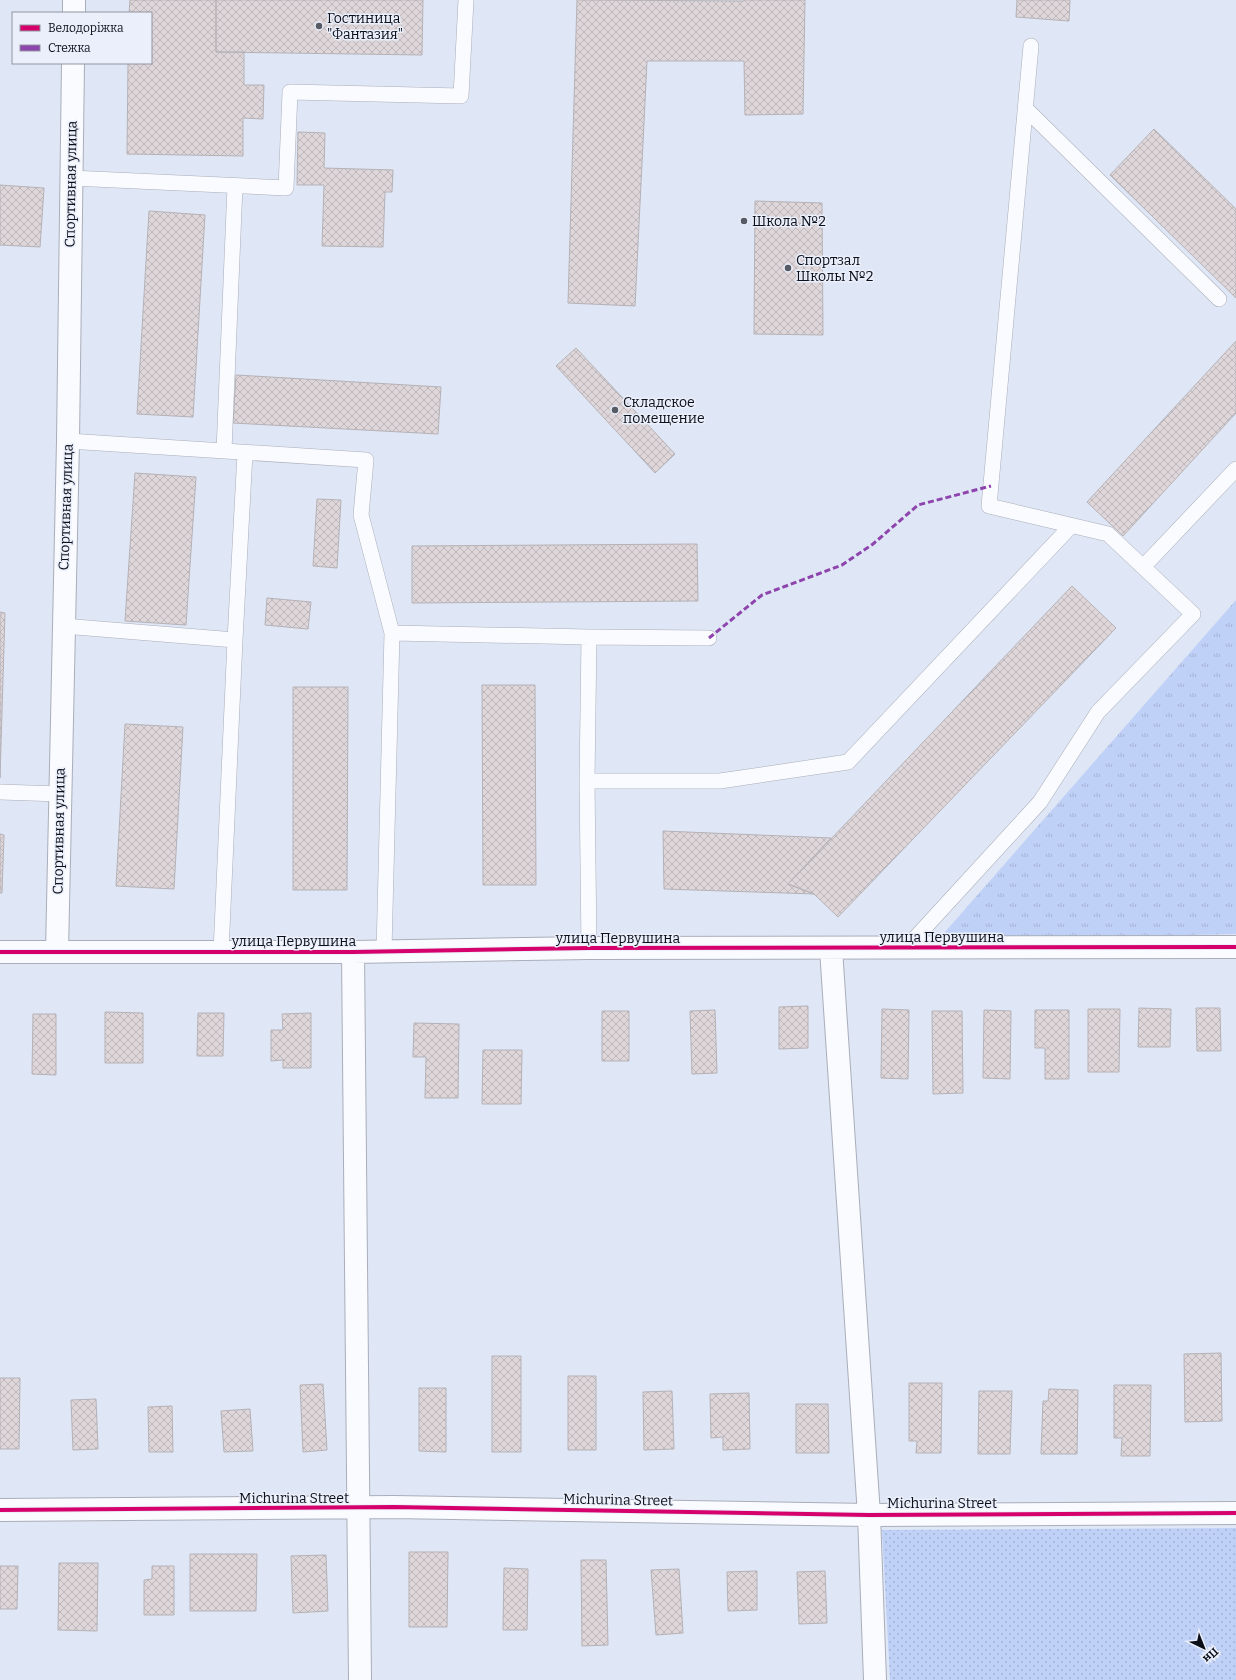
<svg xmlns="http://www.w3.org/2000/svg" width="1236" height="1680" font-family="Bitter,serif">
	<defs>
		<pattern id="grass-tufts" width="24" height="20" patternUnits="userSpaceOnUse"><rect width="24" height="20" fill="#c0d1f7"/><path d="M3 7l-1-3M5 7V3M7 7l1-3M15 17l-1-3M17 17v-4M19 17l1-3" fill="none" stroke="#a4b2d3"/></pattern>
		<pattern id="garden-dots" width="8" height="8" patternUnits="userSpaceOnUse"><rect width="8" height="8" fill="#c0d1f7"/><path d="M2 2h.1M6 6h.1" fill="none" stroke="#a4b2d3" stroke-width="1.8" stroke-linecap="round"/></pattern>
		<pattern id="building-cross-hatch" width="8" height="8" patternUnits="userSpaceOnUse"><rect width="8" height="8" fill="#ded6d9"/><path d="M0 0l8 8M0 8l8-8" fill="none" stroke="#bdb6ba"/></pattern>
	</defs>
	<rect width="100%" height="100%" fill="#dfe6f5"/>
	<path fill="url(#grass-tufts)" d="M 1236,600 L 1236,934 L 938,940 Z"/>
	<path fill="url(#garden-dots)" d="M 1236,1528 L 1236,1680 L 890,1680 L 882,1530 Z"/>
	<path fill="url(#building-cross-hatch)" stroke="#b5b2b7" d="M 130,0 L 216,0 L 216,52 L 244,52 L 244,85 L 264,85 L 263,119 L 243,118 L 243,156 L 127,154 L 128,63 L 151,63 L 151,13 L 129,13 Z
		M 216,0 L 423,0 L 422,55 L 216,52 Z
		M 577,0 L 744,1 L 744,0 L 805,0 L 803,114 L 745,115 L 744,61 L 647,61 L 635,306 L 568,303 Z
		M 1017,0 L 1070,0 L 1069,21 L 1016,17 Z
		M 1154,129 L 1236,209 L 1236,298 L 1110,175 Z
		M 298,132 L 325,133 L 324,168 L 393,170 L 392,192 L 385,192 L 383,247 L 322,246 L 324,185 L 297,185 Z
		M 0,185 L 44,188 L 40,247 L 0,245 Z
		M 755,201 L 822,203 L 823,335 L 754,334 Z
		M 149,211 L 205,215 L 193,417 L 137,414 Z
		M 1236,341 L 1236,413 L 1123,536 L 1087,502 Z
		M 576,348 L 675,454 L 655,473 L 556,366 Z
		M 236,375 L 441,387 L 438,434 L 233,423 Z
		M 135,473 L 196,477 L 186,625 L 125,621 Z
		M 317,499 L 341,500 L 337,568 L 313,566 Z
		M 697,544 L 698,601 L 412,603 L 412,546 Z
		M 1072,586 L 1116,628 L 838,917 L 814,894 L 788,884 Z
		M 267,598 L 311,602 L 308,629 L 265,625 Z
		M 0,612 L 5,613 L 0,778 Z
		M 482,685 L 535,685 L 536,885 L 483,885 Z
		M 293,687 L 348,687 L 347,890 L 293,890 Z
		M 125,724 L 183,727 L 174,889 L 116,886 Z
		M 663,831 L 831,838 L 788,884 L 814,894 L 664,889 Z
		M 0,834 L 4,835 L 2,893 L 0,893 Z
		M 808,1006 L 808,1048 L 779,1049 L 779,1007 Z
		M 1139,1008 L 1171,1009 L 1170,1047 L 1138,1047 Z
		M 1196,1008 L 1220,1008 L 1221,1051 L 1197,1051 Z
		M 882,1009 L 909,1010 L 908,1079 L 881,1078 Z
		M 1088,1009 L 1120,1009 L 1119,1072 L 1088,1072 Z
		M 715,1010 L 717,1073 L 692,1074 L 690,1011 Z
		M 984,1010 L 1011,1011 L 1010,1079 L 983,1078 Z
		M 1035,1010 L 1069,1010 L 1069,1079 L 1045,1079 L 1045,1048 L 1035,1048 Z
		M 602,1011 L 629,1011 L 629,1061 L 602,1061 Z
		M 932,1011 L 962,1011 L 963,1093 L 933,1094 Z
		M 105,1012 L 143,1013 L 143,1063 L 105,1063 Z
		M 198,1013 L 224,1013 L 223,1056 L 197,1056 Z
		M 311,1013 L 311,1068 L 283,1068 L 283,1060 L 271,1061 L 271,1030 L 283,1030 L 282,1014 Z
		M 33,1014 L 56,1014 L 56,1075 L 32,1074 Z
		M 414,1023 L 459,1024 L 458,1098 L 425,1098 L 426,1057 L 413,1057 Z
		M 483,1050 L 522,1050 L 521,1104 L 482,1104 Z
		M 1221,1353 L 1222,1421 L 1185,1422 L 1184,1354 Z
		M 492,1356 L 521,1356 L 521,1452 L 492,1452 Z
		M 568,1376 L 596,1376 L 596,1450 L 568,1450 Z
		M 0,1378 L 20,1378 L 19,1449 L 0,1449 Z
		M 909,1383 L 942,1383 L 941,1453 L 916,1453 L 917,1441 L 909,1441 Z
		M 323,1384 L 327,1450 L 303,1452 L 300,1385 Z
		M 1114,1385 L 1151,1385 L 1150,1456 L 1121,1456 L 1122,1438 L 1114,1438 Z
		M 419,1388 L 446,1388 L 446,1452 L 419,1451 Z
		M 1049,1389 L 1078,1390 L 1077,1454 L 1041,1454 L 1043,1401 L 1048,1401 Z
		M 672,1391 L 674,1449 L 644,1450 L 643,1392 Z
		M 979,1391 L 1012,1391 L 1010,1454 L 978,1454 Z
		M 749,1393 L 750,1449 L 723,1450 L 723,1437 L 711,1438 L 710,1394 Z
		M 96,1399 L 98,1449 L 73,1450 L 71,1400 Z
		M 796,1404 L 828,1404 L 829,1453 L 796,1453 Z
		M 172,1406 L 173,1452 L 149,1452 L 148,1407 Z
		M 250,1409 L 253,1451 L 224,1452 L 221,1411 Z
		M 409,1552 L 448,1552 L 447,1627 L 409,1627 Z
		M 190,1554 L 257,1554 L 256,1611 L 190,1611 Z
		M 326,1555 L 328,1611 L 293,1613 L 291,1556 Z
		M 581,1560 L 606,1560 L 608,1645 L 582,1646 Z
		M 59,1563 L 98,1563 L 97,1631 L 58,1630 Z
		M 0,1566 L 18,1566 L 17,1609 L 0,1609 Z
		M 152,1566 L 174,1566 L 174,1615 L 144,1615 L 144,1580 L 152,1579 Z
		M 504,1568 L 528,1569 L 527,1630 L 503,1630 Z
		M 679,1569 L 683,1633 L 656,1635 L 651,1570 Z
		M 757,1571 L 757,1610 L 728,1611 L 727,1572 Z
		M 825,1571 L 827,1623 L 799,1624 L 797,1572 Z"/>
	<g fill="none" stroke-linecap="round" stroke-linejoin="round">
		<g stroke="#a9aeba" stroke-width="16">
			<path id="service" d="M 1026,109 L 1219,299
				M 71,178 L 286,188 L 290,92 L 461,96 L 466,0
				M 68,441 L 366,460 L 361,515 L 392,633 L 384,951
				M 224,451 L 235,186
				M 1143,567 L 1236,469
				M 63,626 L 235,640 L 245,453
				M 392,633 L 589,637 L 709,638
				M 587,781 L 720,781 L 848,762 L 1071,526
				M 0,792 L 60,794
				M 907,947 L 1040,802 L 1098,712 L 1193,614 L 1108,534 L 989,506 L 1031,46
				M 589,948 L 587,781 L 589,637
				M 221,952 L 235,640"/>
		</g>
		<g stroke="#a9aeba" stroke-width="24">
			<path id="minor" d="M 74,13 L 74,0
				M 831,949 L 869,1515 L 875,1680
				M 0,952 L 353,952 L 589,948 L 1236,947
				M 57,952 L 68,441 L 73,63
				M 353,952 L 360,1680
				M 0,1510 L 394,1507 L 869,1515 L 1236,1513"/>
		</g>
		<use href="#service" stroke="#fafbfe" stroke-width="15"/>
		<use href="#minor" stroke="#fafbfe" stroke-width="22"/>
		<path stroke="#8e44ad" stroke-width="3" stroke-dasharray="6 3" stroke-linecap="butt" d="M 709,638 L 762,595 L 842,565 L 873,544 L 918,505 L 991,486"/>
		<g stroke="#eaeffb" stroke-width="6">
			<path id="cycleway" d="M 0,952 L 353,952 L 589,948 L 1236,947
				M 0,1510 L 394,1507 L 869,1515 L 1236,1513"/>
		</g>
		<use href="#cycleway" stroke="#d6006c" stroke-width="4"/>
	</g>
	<g fill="#555a65" stroke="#eaeffb" stroke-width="1.5">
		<circle cx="319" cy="26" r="4"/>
		<circle cx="744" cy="221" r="4"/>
		<circle cx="788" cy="268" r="4"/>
		<circle cx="615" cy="410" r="4"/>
	</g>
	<g text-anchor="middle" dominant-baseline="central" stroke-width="3" stroke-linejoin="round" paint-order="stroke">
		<g font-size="14" fill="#0b0f18" stroke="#eaeffb" text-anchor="start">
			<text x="327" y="18">Гостиница<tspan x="327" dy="16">"Фантазия"</tspan></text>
			<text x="752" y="221">Школа №2</text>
			<text x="796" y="260">Спортзал<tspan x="796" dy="16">Школы №2</tspan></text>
			<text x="623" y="402">Складское<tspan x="623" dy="16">помещение</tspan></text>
		</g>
		<g font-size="14" fill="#0b0f18" stroke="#eaeffb">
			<text transform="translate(71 184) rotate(-89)">Спортивная улица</text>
			<text transform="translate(66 507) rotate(-88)">Спортивная улица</text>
			<text transform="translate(59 831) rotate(-89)">Спортивная улица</text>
			<text x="942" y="937">улица Первушина</text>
			<text x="618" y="938">улица Первушина</text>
			<text x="294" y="941">улица Первушина</text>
			<text x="294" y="1498">Michurina Street</text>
			<text transform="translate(618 1500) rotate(1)">Michurina Street</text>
			<text x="942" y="1503">Michurina Street</text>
		</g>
	</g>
	<rect x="12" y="12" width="140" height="52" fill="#eaeffb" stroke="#9195a0"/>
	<rect x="20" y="25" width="20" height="6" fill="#d6006c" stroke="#9195a0"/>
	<text x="48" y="32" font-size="12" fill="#0b0f18">Велодоріжка</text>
	<rect x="20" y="45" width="20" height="6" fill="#8e44ad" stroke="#9195a0"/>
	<text x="48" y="52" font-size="12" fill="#0b0f18">Стежка</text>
	<g transform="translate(1204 1648) rotate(137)" stroke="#eaeffb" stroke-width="3" paint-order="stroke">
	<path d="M0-3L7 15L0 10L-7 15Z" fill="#0b0f18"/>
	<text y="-6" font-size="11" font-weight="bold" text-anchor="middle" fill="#0b0f18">Пн</text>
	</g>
</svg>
